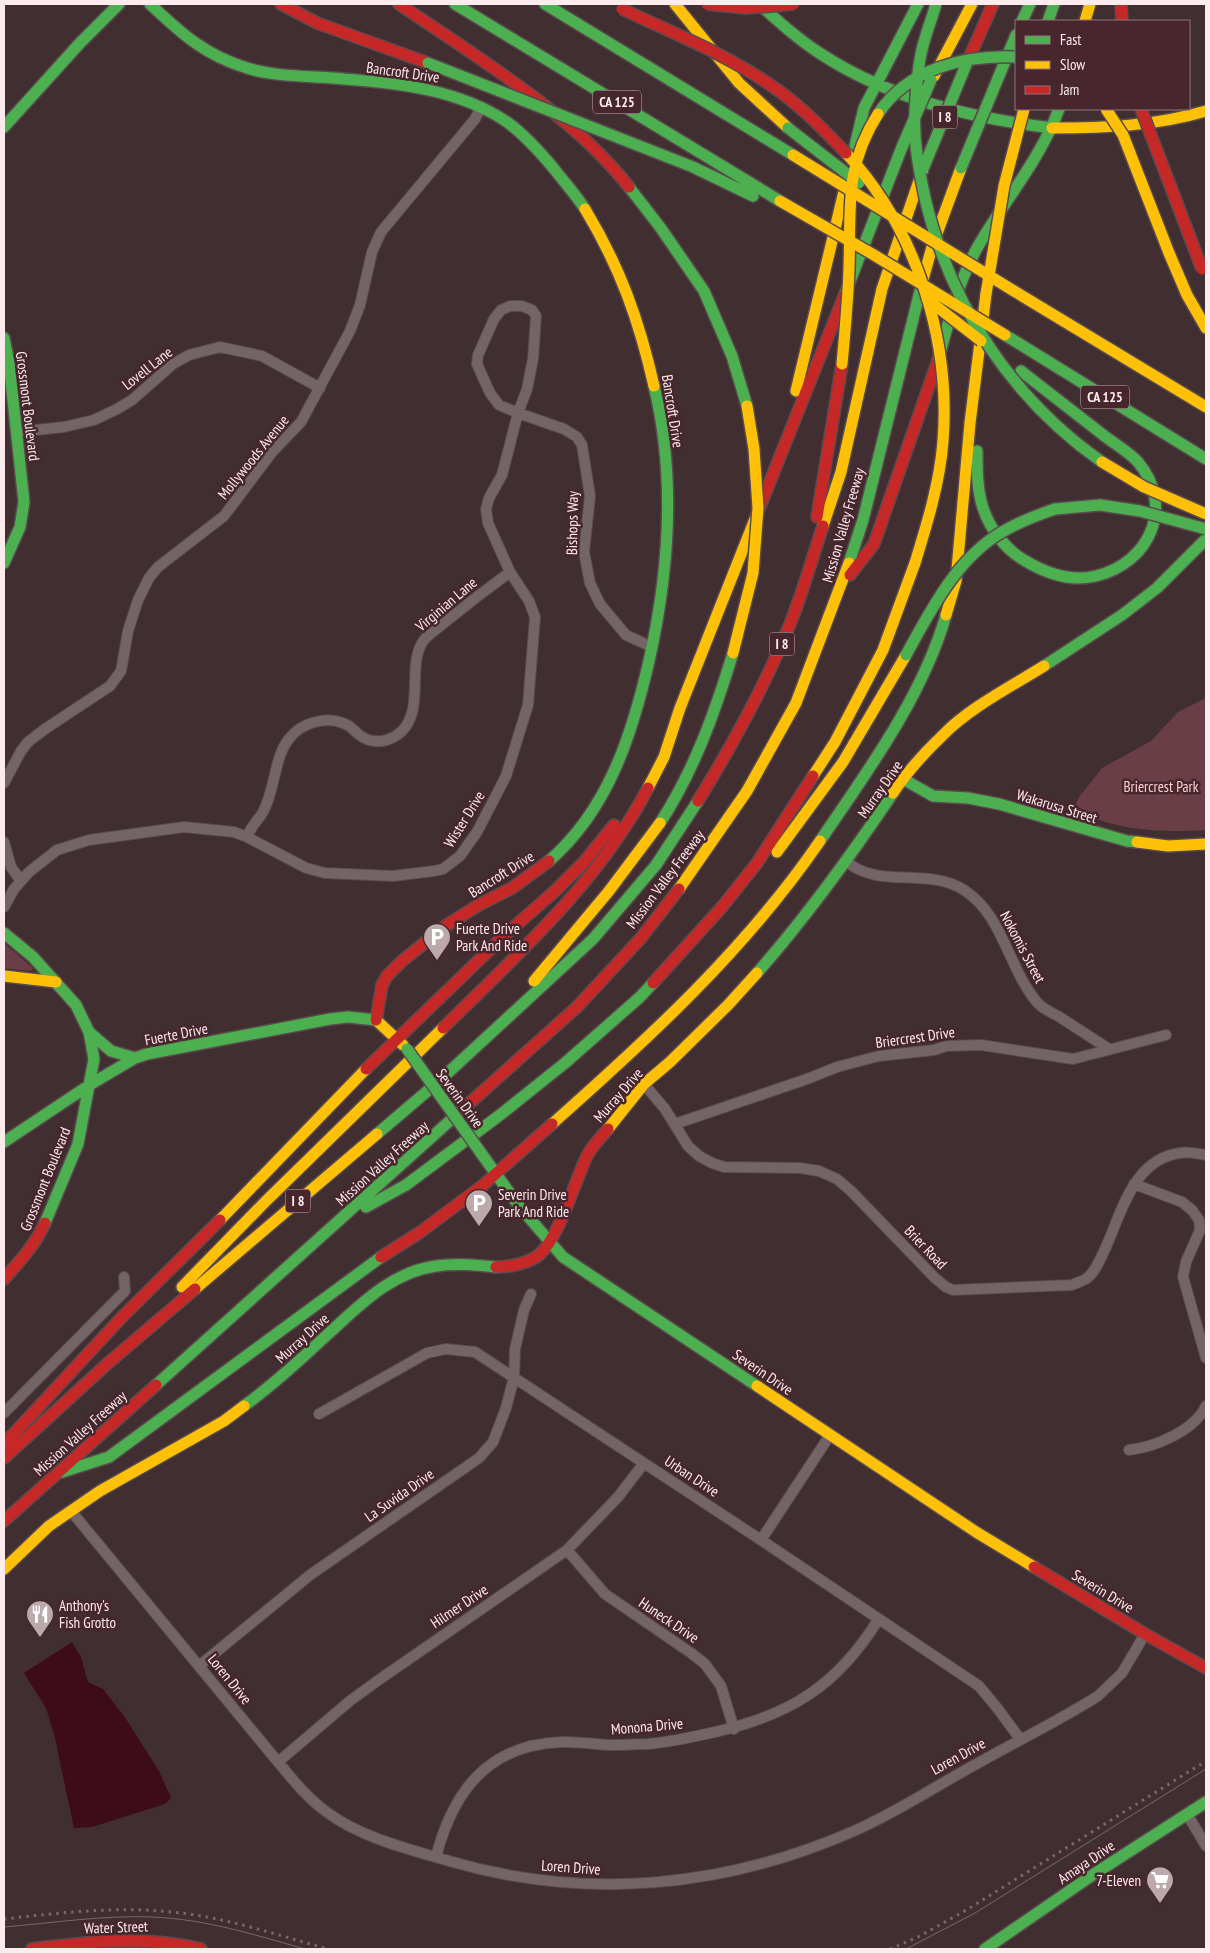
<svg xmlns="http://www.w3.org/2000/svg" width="1210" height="1953" font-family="'PT Sans Narrow',sans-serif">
	<rect width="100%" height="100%" fill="#402e31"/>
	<path fill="#693e46" d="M 1206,698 L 1206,830 C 1164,833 1111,831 1074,808 L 1079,797 L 1102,768 L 1151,741 L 1178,712 Z
		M 4,943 L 33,968 L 31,971 L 4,968 Z"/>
	<path fill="#3d0b19" d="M 72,1642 L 81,1657 L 88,1682 L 103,1689 L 124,1716 L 159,1771 L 171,1798 L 165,1804 L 92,1827 L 74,1828 L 55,1738 L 46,1708 L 24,1673 Z"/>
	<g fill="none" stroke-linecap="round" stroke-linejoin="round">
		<g stroke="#594a4d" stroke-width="12">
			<path id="street" d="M 17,432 L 64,427 L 94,420 L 117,409 L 132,400 L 173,364 L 189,355 L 220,347 L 262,356 L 320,388
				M 4,783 L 21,751 L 28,742 L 45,729 L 110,686 L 121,671 L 128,631 L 138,600 L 149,578 L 158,567 L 224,516 L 273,451 L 301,422 L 350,331 L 360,305 L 372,252 L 381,232 L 475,119 L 481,107
				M 247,837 C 252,824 257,822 263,812 C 275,790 274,759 288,740 C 301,722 329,714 349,726 C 353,729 356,733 361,736 C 374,745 390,742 402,731 C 425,708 406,664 424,640 C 429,634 438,628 444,623 C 466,605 488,588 510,572
				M 4,842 L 11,867 L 21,881
				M 847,862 C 879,889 928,867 964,890 C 1003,915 1008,967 1036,1001 C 1041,1008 1050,1012 1058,1016 C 1075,1027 1092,1038 1109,1049
				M 4,907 L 14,889 L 29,872 L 57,850 L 89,840 L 184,827 L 234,832 L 247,837 L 306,868 L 325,873 L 393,876 L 434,871 L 443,869 L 460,856 L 477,832 L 506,776 L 528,705 L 535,617 L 529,601 L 510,572 L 488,523 L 486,509 L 489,498 L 502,475 L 518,413 L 527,389 L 533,359 L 536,316 L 532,310 L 522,306 L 510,306 L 501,310 L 494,319 L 478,355 L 477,364 L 490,393 L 499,405 L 518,413 L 564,429 L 577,437 L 582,445 L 590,496 L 584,552 L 590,583 L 600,604 L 626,635 L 652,647
				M 644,1084 L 665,1109 L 688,1146 L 699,1156 L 712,1163 L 724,1167 L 800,1168 L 819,1171 L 837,1179 L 851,1191 L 935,1278 L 946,1287 L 953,1290 L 1072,1285 C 1076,1283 1082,1281 1086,1279 C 1096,1272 1101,1257 1106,1247 C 1122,1211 1134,1159 1180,1153 C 1188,1151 1198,1154 1206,1155
				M 675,1124 L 807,1079 L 837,1067 L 879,1056 L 934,1050 L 946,1046 L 981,1045 L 1073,1059 L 1166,1035
				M 1134,1184 L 1182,1202 L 1192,1210 L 1199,1220 L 1200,1230 L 1186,1262 L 1183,1277 L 1206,1358
				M 4,1413 L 125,1291 L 124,1277
				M 319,1414 L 427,1353 L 446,1349 L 475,1352 L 761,1540 L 979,1686 L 998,1709 L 1020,1739
				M 1129,1450 C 1155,1447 1194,1431 1206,1406
				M 71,1511 L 278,1762 C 293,1780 308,1799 328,1813 C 362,1838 409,1849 449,1861 C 586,1901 724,1888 854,1831 C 896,1813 939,1784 980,1762 C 1019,1740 1060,1720 1098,1696 L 1122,1673 L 1145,1634
				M 761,1540 L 830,1435
				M 567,1550 L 605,1594 L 691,1653 L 705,1664 L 721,1686 L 734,1729
				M 199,1666 L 310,1575 L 479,1458 L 493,1442 L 506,1408 L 514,1377 L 515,1349 L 524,1310 L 531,1294
				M 278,1762 L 351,1700 L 380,1679 L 567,1550 L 618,1497 L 644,1463
				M 1187,1814 L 1206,1846
				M 436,1857 C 453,1791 488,1745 561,1742 C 579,1741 597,1745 614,1745 C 626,1745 637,1744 648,1744 C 671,1742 693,1737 715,1732 C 790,1715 837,1686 878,1620"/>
		</g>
		<g stroke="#594a4d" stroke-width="14">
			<path id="fast" d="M 150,4 C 181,33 204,55 247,68 C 274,77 315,76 344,79 C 399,83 460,90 507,122 C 525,135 541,153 555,170 C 565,183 576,195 585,209
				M 455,4 L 780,201
				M 545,4 L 793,155
				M 759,4 C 779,22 799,40 821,54 C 890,99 971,118 1052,128
				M 1022,21 L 1030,4
				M 1048,21 L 1054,4
				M 1001,71 L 1016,35
				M 4,127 L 80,43 L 119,4
				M 854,150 L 864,108 L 918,4
				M 665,156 L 693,167 L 753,196
				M 629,187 L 660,227 L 704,291 L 732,356 L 747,406
				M 845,294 L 902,147
				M 1005,335 L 1206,459
				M 4,338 L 9,363 L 24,502 L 20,527 L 4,563
				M 938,360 C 950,318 959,276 983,238 C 1009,195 1041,157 1059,109
				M 977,451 C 977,469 977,490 983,508 C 990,529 1005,549 1024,560 C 1045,573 1071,582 1096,576 C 1150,563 1175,506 1138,462 C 1128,451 1113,443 1102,434 C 1075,413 1048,392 1021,371
				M 1055,509 L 1100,505
				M 849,563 L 863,520 L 922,283
				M 1044,666 L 1122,615 L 1157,588 L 1206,539
				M 903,779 L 933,796 L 968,798 L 999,804 L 1127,841 L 1137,842
				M 660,823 C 694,771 715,712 733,653
				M 820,841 C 867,772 923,696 946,615
				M 549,861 C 608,810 632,735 649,661 C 669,572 676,476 654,386
				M 4,933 L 33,957 L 76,1005 L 89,1032 L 94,1059 L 78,1144 L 45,1223
				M 757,973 C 808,915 850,857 893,793
				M 89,1032 L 111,1051 L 135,1058
				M 377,1134 L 438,1082 L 593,939 L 656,865 L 698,801
				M 4,1142 L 91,1084 L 135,1058 L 147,1054 L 330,1019 L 348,1017 L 376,1020
				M 481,1153 L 519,1206 L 563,1257 L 757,1386
				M 366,1207 L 406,1185 L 500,1115 L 565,1063 L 640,997 L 653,983
				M 156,1385 L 454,1117
				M 244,1406 C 274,1384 301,1359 328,1334 C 359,1306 391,1272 436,1266 C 456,1263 476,1265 496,1267
				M 62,1472 L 109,1457 L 381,1257
				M 985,1949 L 1094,1874 L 1206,1802"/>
		</g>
		<g stroke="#594a4d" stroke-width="14">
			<path id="slow" d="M 675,4 L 739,83 L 788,128
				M 1085,21 L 1090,4
				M 934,76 L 972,4
				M 1052,128 C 1104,128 1155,126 1206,111
				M 585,209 C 620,267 639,320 654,386
				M 1169,253 L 1187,295 L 1206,328
				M 922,283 L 932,247 L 961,168
				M 1014,291 L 1206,407
				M 796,391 L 846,183
				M 823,526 L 841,472 L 882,289 L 923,169
				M 946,615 L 956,581 L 970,423 L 986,294
				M 813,776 L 835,742 L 883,650 L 915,563
				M 648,788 L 664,757 L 680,708 L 757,514
				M 893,793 C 907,772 925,752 943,735 C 969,708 1012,686 1044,666
				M 1137,842 L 1168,846 L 1206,844
				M 777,852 L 843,762 L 906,655
				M 679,889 L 747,791 L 796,703 L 849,563
				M 4,976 L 56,982
				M 534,981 L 609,891 L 660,823
				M 376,1020 L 403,1045
				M 552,1124 C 649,1038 746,949 820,841
				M 608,1129 L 644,1084 L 670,1062 L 728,1005 L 757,973
				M 220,1220 L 366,1069
				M 182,1287 L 266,1201 L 443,1028
				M 195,1289 L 377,1134
				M 757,1386 L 976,1532 L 1034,1567
				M 4,1569 L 49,1526 L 100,1491 L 224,1421 L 244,1406"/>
		</g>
		<g stroke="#594a4d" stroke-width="14">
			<path id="jam" d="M 281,4 L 317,23 L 428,63
				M 399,4 C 475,56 572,114 629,187
				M 1121,4 L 1122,21
				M 966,65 L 993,4
				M 757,514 L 845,294
				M 817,517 L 842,364
				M 850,575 L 874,544 L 938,360
				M 698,801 C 733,744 765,686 790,624 C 803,592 812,558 823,526
				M 653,983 L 722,907 L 757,863 L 813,776
				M 376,1020 L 382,985 L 387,976 L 402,961 L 447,925 L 477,906 L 512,888 L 549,861
				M 443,1028 C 518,954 598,883 648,788
				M 366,1069 L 506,934 L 556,890 L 585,861 L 614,825
				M 454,1117 L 577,1007 L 641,938 L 679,889
				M 381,1257 L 419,1233 L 482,1186 L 552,1124
				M 496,1267 C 510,1267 530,1263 540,1254 C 559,1237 575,1181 587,1156 C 592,1146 601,1137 608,1129
				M 4,1279 C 20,1261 35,1245 45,1223
				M 6,1442 L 122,1317 L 220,1220
				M 4,1458 L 107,1364 L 195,1289
				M 4,1521 L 156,1385
				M 1034,1567 L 1145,1634 L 1206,1668
				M 32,1949 C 89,1942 144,1935 201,1949"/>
		</g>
		<use href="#street" stroke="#736567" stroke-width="10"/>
		<use href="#fast" stroke="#4caf50" stroke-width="11"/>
		<use href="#slow" stroke="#ffc107" stroke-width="11"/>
		<use href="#jam" stroke="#c62828" stroke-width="11"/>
		<path stroke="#77696b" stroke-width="1" d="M 4,1927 C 53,1923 103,1915 152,1917 C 205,1919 255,1935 305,1949
			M 906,1949 L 975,1913 L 1206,1769"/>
		<path stroke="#77696b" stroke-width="3" stroke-dasharray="2.5 5" stroke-linecap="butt" d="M 4,1919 C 59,1913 116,1906 172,1912 C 225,1917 277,1935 328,1949
			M 890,1949 L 920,1936 L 968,1909 L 1206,1761"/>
		<g stroke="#594a4d" stroke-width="14" stroke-linecap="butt">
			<path id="fast-bridge" d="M 936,4 C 931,22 923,40 920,59 C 917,76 916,94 915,111 C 913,140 919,170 925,198 C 950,305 1012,399 1102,462
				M 428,63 L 665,156
				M 878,114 C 908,68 965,55 1016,57
				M 788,128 L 859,183
				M 902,147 L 931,80
				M 961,168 L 1001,71
				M 923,169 L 966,65
				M 1100,505 L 1140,511 L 1206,529
				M 906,655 C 931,610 956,559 1002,532 C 1019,522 1037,515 1055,509
				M 407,1049 L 481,1153"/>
		</g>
		<g stroke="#594a4d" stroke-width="14" stroke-linecap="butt">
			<path id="slow-bridge" d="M 1106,109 L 1123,135 L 1169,253
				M 846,153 C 916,228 951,340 943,441 C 940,482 927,524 915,563
				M 793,155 L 1014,291
				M 780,201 L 874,255 L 1005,335
				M 986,294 L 1004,186 L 1024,109
				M 927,299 L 981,341
				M 842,364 C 845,332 848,300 849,269 C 851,209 844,167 878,114
				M 1102,462 L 1144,487 L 1206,514
				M 733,653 L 753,573 L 758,508 L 754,449 L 747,406"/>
		</g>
		<g stroke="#594a4d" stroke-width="14" stroke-linecap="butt">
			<path id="jam-bridge" d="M 707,4 L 746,8 L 794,4
				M 622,9 C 675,34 731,56 779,91 C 804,109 825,131 846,153
				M 1141,109 L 1202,269"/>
		</g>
		<use href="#fast-bridge" stroke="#4caf50" stroke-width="11"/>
		<use href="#slow-bridge" stroke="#ffc107" stroke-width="11"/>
		<use href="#jam-bridge" stroke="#c62828" stroke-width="11"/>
	</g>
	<defs>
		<g id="parking-pin" transform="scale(1.4375)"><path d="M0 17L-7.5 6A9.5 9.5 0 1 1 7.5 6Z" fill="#bba9ac" stroke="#47272d"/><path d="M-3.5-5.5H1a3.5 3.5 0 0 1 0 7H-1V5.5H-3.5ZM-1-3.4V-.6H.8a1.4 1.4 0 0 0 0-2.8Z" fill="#fff"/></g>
		<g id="restaurant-pin" transform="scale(1.4375)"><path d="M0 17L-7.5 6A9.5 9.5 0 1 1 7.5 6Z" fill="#bba9ac" stroke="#47272d"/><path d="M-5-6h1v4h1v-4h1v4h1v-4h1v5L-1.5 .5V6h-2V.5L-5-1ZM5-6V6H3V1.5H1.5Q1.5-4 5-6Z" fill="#fff"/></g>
		<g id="supermarket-pin" transform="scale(1.4375)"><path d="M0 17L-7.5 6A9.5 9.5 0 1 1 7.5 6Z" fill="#bba9ac" stroke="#47272d"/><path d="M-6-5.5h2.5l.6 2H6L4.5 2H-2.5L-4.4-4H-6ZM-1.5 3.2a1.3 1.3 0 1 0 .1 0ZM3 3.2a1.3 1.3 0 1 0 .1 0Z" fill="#fff"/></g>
	</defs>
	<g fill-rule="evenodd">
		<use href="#parking-pin" x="437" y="937"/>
		<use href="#parking-pin" x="479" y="1203"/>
		<use href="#restaurant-pin" x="40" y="1614"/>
		<use href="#supermarket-pin" x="1160" y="1880"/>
	</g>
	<g text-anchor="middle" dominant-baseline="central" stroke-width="5" stroke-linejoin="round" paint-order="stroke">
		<g fill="#47272d" stroke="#c6b0b4" stroke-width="1">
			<rect x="593" y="90.5" width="48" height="23" rx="4"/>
			<rect x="932.5" y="105.5" width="25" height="23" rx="4"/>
			<rect x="1081" y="385.5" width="48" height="23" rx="4"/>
			<rect x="769.5" y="632.5" width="25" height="23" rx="4"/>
			<rect x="285.5" y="1189.5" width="25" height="23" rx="4"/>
		</g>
		<g font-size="14" font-weight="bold" fill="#fdebee">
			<text x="617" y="102">CA 125</text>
			<text x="945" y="117">I 8</text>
			<text x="1105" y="397">CA 125</text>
			<text x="782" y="644">I 8</text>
			<text x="298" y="1201">I 8</text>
		</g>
		<g font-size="15" fill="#fdebee" stroke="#47272d">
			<text transform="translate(403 72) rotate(8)">Bancroft Drive</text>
			<text transform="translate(147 368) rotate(-38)">Lovell Lane</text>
			<text transform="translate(28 406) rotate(83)">Grossmont Boulevard</text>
			<text transform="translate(673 411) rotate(81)">Bancroft Drive</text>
			<text transform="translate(253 457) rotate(-51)">Mollywoods Avenue</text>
			<text transform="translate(572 523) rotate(-89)">Bishops Way</text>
			<text transform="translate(843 525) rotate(-74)">Mission Valley Freeway</text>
			<text transform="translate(446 604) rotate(-40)">Virginian Lane</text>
			<text transform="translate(880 789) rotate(-55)">Murray Drive</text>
			<text transform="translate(1057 806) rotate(17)">Wakarusa Street</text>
			<text transform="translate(464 819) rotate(-58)">Wister Drive</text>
			<text transform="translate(501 874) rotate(-32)">Bancroft Drive</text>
			<text transform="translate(665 879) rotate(-53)">Mission Valley Freeway</text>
			<text transform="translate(1023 947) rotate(62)">Nokomis Street</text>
			<text transform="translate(176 1034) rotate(-11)">Fuerte Drive</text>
			<text transform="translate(915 1037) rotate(-8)">Briercrest Drive</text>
			<text transform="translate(618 1095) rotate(-49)">Murray Drive</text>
			<text transform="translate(460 1098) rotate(54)">Severin Drive</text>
			<text transform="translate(382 1163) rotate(-42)">Mission Valley Freeway</text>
			<text transform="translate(45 1179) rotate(-68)">Grossmont Boulevard</text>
			<text transform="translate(926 1247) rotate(46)">Brier Road</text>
			<text transform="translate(302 1338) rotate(-42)">Murray Drive</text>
			<text transform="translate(763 1372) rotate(34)">Severin Drive</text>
			<text transform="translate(80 1433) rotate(-42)">Mission Valley Freeway</text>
			<text transform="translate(692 1476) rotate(33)">Urban Drive</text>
			<text transform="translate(399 1495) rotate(-35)">La Suvida Drive</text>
			<text transform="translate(1103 1591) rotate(31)">Severin Drive</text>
			<text transform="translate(459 1606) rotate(-34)">Hilmer Drive</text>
			<text transform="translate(669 1620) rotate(34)">Huneck Drive</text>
			<text transform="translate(230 1679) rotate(51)">Loren Drive</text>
			<text transform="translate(647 1726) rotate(-5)">Monona Drive</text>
			<text transform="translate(958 1756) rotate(-29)">Loren Drive</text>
			<text transform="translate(1086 1862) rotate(-34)">Amaya Drive</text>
			<text transform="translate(571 1867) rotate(4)">Loren Drive</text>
			<text transform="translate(116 1927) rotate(-2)">Water Street</text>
		</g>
		<g font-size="15" fill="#fbcdd3" stroke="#47272d">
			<text x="1161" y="786">Briercrest Park</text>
		</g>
		<g font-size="15" fill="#fdebee" stroke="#47272d" text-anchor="start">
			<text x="456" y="928">Fuerte Drive<tspan x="456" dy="17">Park And Ride</tspan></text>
			<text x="498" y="1194">Severin Drive<tspan x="498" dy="17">Park And Ride</tspan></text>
			<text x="59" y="1605">Anthony's<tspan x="59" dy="17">Fish Grotto</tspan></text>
			<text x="1141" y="1880" text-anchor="end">7-Eleven</text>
		</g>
	</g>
	<rect width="1210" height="1953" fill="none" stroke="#fdebee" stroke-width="10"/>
	<rect x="1015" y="20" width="175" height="90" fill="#47272d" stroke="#90757a"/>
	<rect x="1025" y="36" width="25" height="8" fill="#4caf50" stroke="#90757a"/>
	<text x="1060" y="45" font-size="15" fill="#fdebee">Fast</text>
	<rect x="1025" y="61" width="25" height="8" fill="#ffc107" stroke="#90757a"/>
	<text x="1060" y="70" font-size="15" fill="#fdebee">Slow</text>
	<rect x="1025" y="86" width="25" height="8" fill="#c62828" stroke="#90757a"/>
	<text x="1060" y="95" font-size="15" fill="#fdebee">Jam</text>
</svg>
